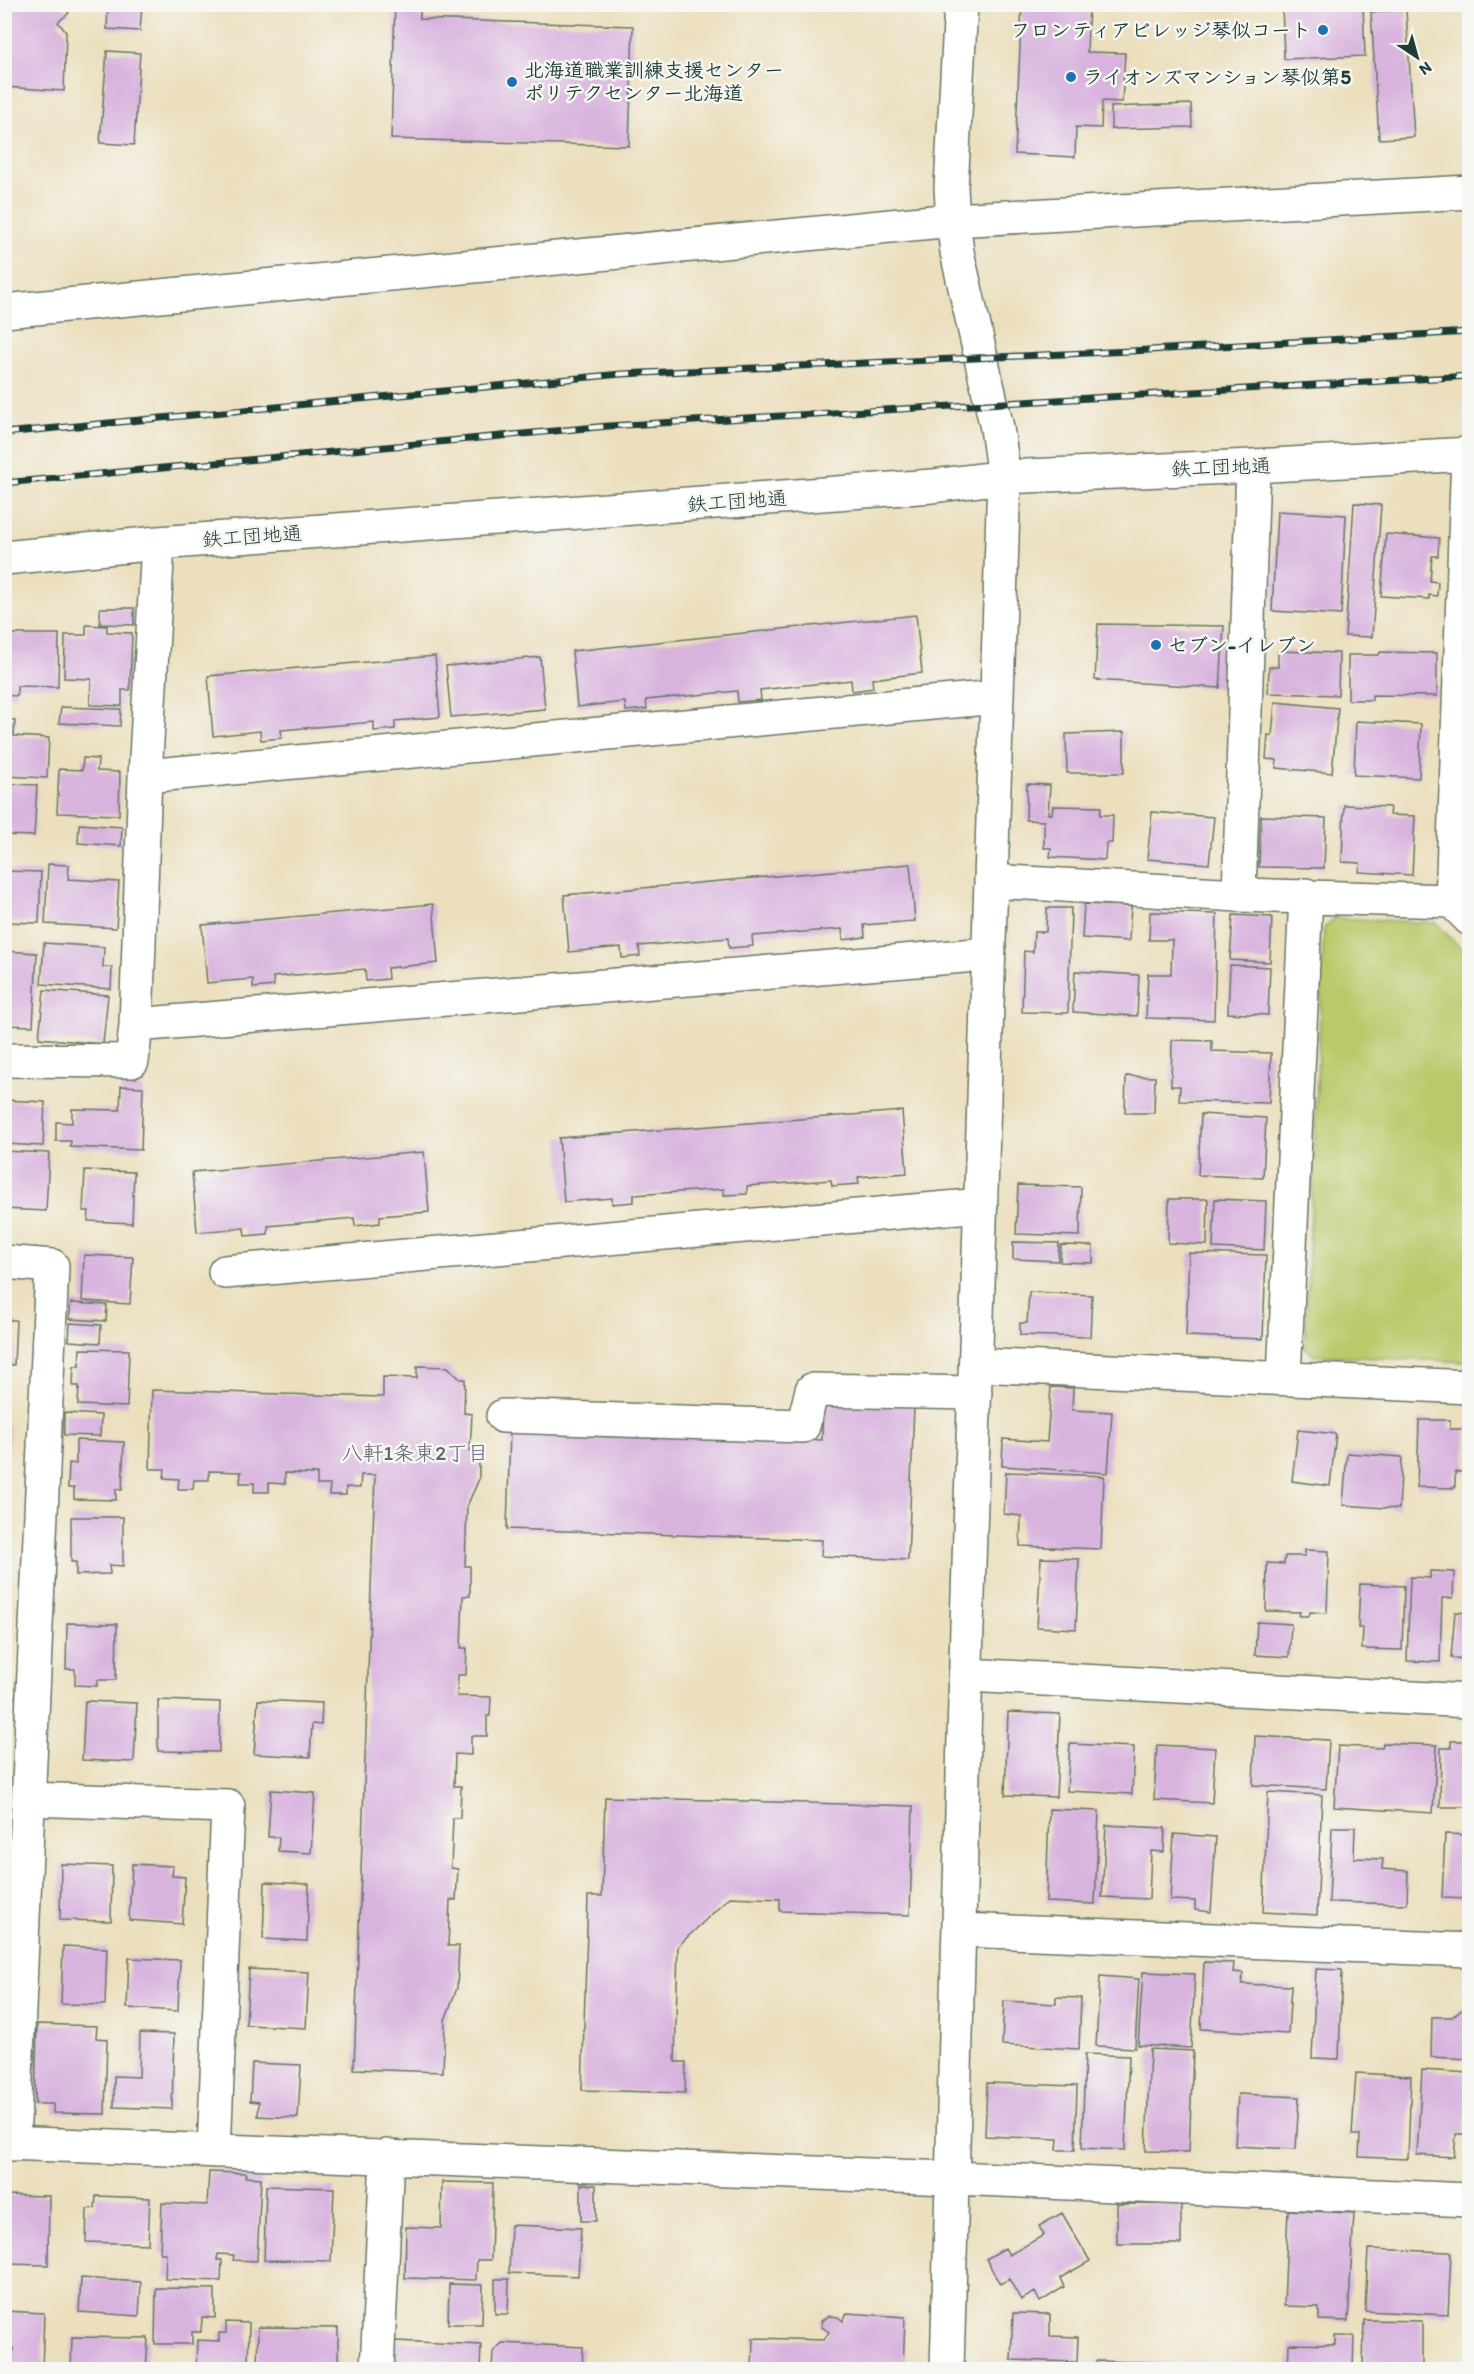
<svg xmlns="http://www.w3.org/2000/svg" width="1474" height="2374" font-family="Itim,'Klee One',sans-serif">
	<rect width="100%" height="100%" fill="#f6f6f2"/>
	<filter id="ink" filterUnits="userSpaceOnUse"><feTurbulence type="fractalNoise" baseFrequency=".0167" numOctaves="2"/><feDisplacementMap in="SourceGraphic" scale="12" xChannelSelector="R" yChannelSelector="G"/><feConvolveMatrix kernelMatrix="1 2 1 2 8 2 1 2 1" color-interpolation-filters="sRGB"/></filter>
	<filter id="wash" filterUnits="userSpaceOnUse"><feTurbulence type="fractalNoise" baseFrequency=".008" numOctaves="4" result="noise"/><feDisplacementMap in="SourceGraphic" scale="24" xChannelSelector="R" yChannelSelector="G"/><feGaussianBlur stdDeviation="1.35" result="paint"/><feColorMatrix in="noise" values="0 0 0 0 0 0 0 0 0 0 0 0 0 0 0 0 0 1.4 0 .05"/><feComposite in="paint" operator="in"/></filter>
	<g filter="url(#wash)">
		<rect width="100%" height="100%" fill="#ebdfbe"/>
		<path fill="#bbc96b" stroke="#6d8350" stroke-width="1.5" d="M 1335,918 L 1436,923 L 1469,957 L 1469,1362 L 1313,1355 L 1305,1347 L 1324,928 Z"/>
		<g id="blocks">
			<path fill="#d8b3de" d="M 4,4 L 61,4 L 69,13 L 58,22 L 66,32 L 64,91 L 4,87 Z
				M 108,4 L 142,4 L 140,31 L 107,29 Z
				M 395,4 L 420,4 L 420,19 L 633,26 L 629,146 L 391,139 Z
				M 1022,4 L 1089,4 L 1087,52 L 1125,53 L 1122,102 L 1102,101 L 1101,128 L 1076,127 L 1075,157 L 1015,154 Z
				M 1282,4 L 1363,4 L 1365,56 L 1284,59 Z
				M 1406,10 L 1414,137 L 1379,139 L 1371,12 Z
				M 107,51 L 140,53 L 134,145 L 100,143 Z
				M 1191,104 L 1192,127 L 1111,129 L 1111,107 Z
				M 1354,503 L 1381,505 L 1372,637 L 1345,636 Z
				M 1277,511 L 1346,515 L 1341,615 L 1272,611 Z
				M 1386,534 L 1439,538 L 1438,556 L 1432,556 L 1430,581 L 1438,582 L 1437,596 L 1429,595 L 1429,599 L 1381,596 Z
				M 100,608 L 134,608 L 134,625 L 100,624 Z
				M 916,615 L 922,673 L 872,679 L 873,688 L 852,691 L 851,680 L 760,690 L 761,700 L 738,702 L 737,691 L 646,700 L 647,709 L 626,711 L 625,702 L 577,707 L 572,651 Z
				M 1098,624 L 1224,626 L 1220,688 L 1095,680 Z
				M 86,625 L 107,626 L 107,632 L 132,633 L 130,690 L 122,690 L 122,706 L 90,705 L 91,679 L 64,678 L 65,635 L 86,635 Z
				M 6,634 L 59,634 L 58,687 L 17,686 L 17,696 L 4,695 Z
				M 1278,651 L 1339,653 L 1338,695 L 1268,693 L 1269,667 L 1278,667 Z
				M 1380,652 L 1437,653 L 1437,696 L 1372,695 L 1372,700 L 1348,700 L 1348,655 L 1379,655 Z
				M 435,656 L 440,717 L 395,721 L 395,729 L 374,731 L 374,722 L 281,730 L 282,738 L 261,740 L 260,731 L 213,736 L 208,676 Z
				M 540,657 L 545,709 L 451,717 L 446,666 Z
				M 1275,702 L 1338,708 L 1332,773 L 1276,768 L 1277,760 L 1266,759 L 1268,735 L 1272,736 Z
				M 61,707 L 121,709 L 120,726 L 59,723 Z
				M 4,719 L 15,720 L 14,736 L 49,738 L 47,778 L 4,776 Z
				M 1356,721 L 1421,724 L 1419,778 L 1354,775 Z
				M 1124,732 L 1124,773 L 1067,773 L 1066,734 Z
				M 83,758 L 98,759 L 97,771 L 120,772 L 119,815 L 57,813 L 59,769 L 82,770 Z
				M 4,784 L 37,785 L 34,836 L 4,835 Z
				M 1027,784 L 1050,785 L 1048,814 L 1052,814 L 1053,806 L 1101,807 L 1100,815 L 1113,815 L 1112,843 L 1106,843 L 1105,860 L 1050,857 L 1051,848 L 1044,848 L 1044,821 L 1026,820 Z
				M 1344,805 L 1390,807 L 1389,815 L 1415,816 L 1412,875 L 1359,872 L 1360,863 L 1342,862 Z
				M 1152,812 L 1214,817 L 1209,864 L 1147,859 Z
				M 1261,816 L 1326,818 L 1324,868 L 1259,867 Z
				M 79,824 L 122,827 L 121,846 L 78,843 Z
				M 48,864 L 69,865 L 68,879 L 119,882 L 116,928 L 45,924 Z
				M 910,864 L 915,921 L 864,925 L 865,937 L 843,940 L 842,929 L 752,936 L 753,946 L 729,948 L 728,938 L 639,946 L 640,956 L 622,958 L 621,947 L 569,952 L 564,895 Z
				M 4,871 L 41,872 L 39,923 L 4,922 Z
				M 433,904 L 438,963 L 387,968 L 388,979 L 366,981 L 365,969 L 273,977 L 274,986 L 253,988 L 253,979 L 207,983 L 202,925 Z
				M 1084,904 L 1131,906 L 1129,941 L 1082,938 Z
				M 1047,908 L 1071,908 L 1068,1013 L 1022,1012 L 1024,951 L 1033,952 L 1034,932 L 1046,932 Z
				M 1150,912 L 1217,914 L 1214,1020 L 1146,1018 L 1148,974 L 1171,974 L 1172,940 L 1149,940 Z
				M 1233,915 L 1272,917 L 1270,962 L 1230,960 Z
				M 44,943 L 104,947 L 103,967 L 112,967 L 111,989 L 41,984 Z
				M 4,951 L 37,953 L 33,1026 L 4,1025 Z
				M 1230,965 L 1270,967 L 1268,1015 L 1228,1013 Z
				M 1075,971 L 1139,975 L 1137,1016 L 1073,1012 Z
				M 44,990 L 108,995 L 103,1044 L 39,1038 Z
				M 1172,1040 L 1212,1041 L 1212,1051 L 1271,1053 L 1269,1103 L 1179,1101 L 1180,1086 L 1171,1086 Z
				M 1126,1076 L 1155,1077 L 1154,1113 L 1125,1113 Z
				M 121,1086 L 143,1087 L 141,1150 L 70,1147 L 71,1141 L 56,1141 L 56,1122 L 72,1123 L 72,1109 L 120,1110 Z
				M 4,1100 L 45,1102 L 43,1146 L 4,1144 Z
				M 902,1111 L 907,1173 L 858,1177 L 859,1184 L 832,1186 L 831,1180 L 747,1186 L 747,1194 L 724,1195 L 724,1189 L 634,1195 L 634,1202 L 612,1204 L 612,1198 L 564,1202 L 559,1138 Z
				M 1201,1114 L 1266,1118 L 1263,1178 L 1198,1175 Z
				M 4,1151 L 49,1153 L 46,1211 L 4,1209 Z
				M 424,1152 L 429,1212 L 380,1216 L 380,1223 L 355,1226 L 354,1218 L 268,1226 L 268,1234 L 245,1236 L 244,1228 L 197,1232 L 192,1172 Z
				M 85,1170 L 134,1172 L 132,1223 L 88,1221 L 89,1211 L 83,1211 Z
				M 1018,1185 L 1081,1187 L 1080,1236 L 1016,1234 Z
				M 1169,1199 L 1208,1199 L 1207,1245 L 1168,1243 Z
				M 1215,1199 L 1266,1201 L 1264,1250 L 1213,1248 Z
				M 1013,1242 L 1059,1243 L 1058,1261 L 1013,1259 Z
				M 1061,1245 L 1093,1246 L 1093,1263 L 1060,1262 Z
				M 1189,1253 L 1266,1255 L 1263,1339 L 1186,1336 Z
				M 84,1255 L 133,1257 L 130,1304 L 82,1301 Z
				M 1029,1292 L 1092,1295 L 1090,1337 L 1020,1335 L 1020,1323 L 1027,1323 Z
				M 71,1303 L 107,1305 L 106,1321 L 69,1319 Z
				M 4,1320 L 16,1320 L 14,1365 L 4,1365 Z
				M 70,1323 L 101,1325 L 100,1343 L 69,1341 Z
				M 80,1349 L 129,1350 L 127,1407 L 78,1405 L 79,1386 L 73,1386 L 74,1366 L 79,1366 Z
				M 417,1366 L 448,1367 L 460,1379 L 465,1379 L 464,1413 L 472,1414 L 470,1451 L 479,1452 L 479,1479 L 467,1506 L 465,1566 L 470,1566 L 470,1596 L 463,1596 L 461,1648 L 467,1648 L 466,1675 L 458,1675 L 457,1696 L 491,1697 L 490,1716 L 487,1716 L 487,1736 L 471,1736 L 471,1755 L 455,1754 L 454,1786 L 461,1786 L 460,1818 L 453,1818 L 451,1868 L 458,1869 L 456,1900 L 450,1900 L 448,1946 L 459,1946 L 457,1988 L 445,2020 L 443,2072 L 354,2069 L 375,1475 L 361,1475 L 360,1488 L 346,1487 L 346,1495 L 329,1495 L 330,1485 L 317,1485 L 317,1474 L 285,1473 L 285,1484 L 269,1483 L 269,1492 L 254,1492 L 254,1483 L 240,1483 L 241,1472 L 209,1471 L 209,1480 L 194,1480 L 193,1489 L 178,1489 L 179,1479 L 164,1478 L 165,1469 L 150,1469 L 152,1390 L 383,1397 L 383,1377 L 417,1378 Z
				M 1051,1387 L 1073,1388 L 1072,1410 L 1112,1412 L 1108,1473 L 1002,1466 L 1003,1439 L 1047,1442 Z
				M 823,1403 L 914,1406 L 908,1560 L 821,1556 L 822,1540 L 507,1529 L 510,1430 L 822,1440 Z
				M 64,1413 L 101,1415 L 100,1436 L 64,1435 Z
				M 1419,1420 L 1450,1420 L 1450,1429 L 1466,1429 L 1465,1472 L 1455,1472 L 1455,1488 L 1417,1487 Z
				M 4,1426 L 9,1426 L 7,1472 L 4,1472 Z
				M 1298,1430 L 1336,1434 L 1330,1486 L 1292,1481 Z
				M 76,1440 L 124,1442 L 122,1490 L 116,1489 L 116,1500 L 74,1499 L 74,1488 L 68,1488 L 69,1463 L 76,1464 Z
				M 1347,1453 L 1402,1457 L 1399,1509 L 1343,1505 Z
				M 1006,1472 L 1104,1476 L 1101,1549 L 1020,1546 L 1021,1516 L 1004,1514 Z
				M 71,1517 L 123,1517 L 123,1566 L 109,1565 L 110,1574 L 76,1575 L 76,1562 L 71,1562 Z
				M 1305,1550 L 1329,1551 L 1327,1613 L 1310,1612 L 1309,1616 L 1299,1616 L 1300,1612 L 1266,1611 L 1267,1563 L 1284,1564 L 1285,1556 L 1305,1556 Z
				M 1041,1558 L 1079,1559 L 1076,1629 L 1037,1627 Z
				M 1430,1571 L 1454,1572 L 1453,1598 L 1442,1598 L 1440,1662 L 1407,1661 L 1410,1577 L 1430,1578 Z
				M 1360,1584 L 1404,1586 L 1402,1650 L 1362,1649 L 1363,1628 L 1358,1628 Z
				M 1455,1612 L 1470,1613 L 1470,1659 L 1451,1658 Z
				M 1257,1622 L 1291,1624 L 1289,1657 L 1255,1655 Z
				M 67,1623 L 117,1624 L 116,1680 L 97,1680 L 97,1686 L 75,1685 L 75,1669 L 66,1669 Z
				M 158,1700 L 220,1702 L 219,1752 L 158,1751 Z
				M 258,1700 L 322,1703 L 321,1725 L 312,1724 L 310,1757 L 254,1754 Z
				M 85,1701 L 137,1703 L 134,1762 L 82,1760 Z
				M 1008,1712 L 1060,1714 L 1056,1797 L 1005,1795 Z
				M 1255,1736 L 1329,1740 L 1326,1789 L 1253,1785 Z
				M 1451,1741 L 1470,1741 L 1469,1807 L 1440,1807 L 1441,1748 L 1451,1748 Z
				M 1383,1743 L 1437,1745 L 1433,1813 L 1334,1807 L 1338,1746 L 1382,1748 Z
				M 1070,1744 L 1134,1747 L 1132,1794 L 1067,1791 Z
				M 1157,1745 L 1215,1748 L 1212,1803 L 1154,1800 Z
				M 271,1790 L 315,1793 L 311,1853 L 278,1851 L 279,1837 L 268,1837 Z
				M 1268,1792 L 1322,1795 L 1317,1915 L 1263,1912 Z
				M 605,1797 L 913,1806 L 910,1915 L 780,1911 L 780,1899 L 730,1897 L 678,1946 L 675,2062 L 686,2062 L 685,2093 L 582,2090 L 588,1896 L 602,1896 Z
				M 1049,1809 L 1099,1811 L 1095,1904 L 1046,1902 Z
				M 1106,1825 L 1165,1828 L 1164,1852 L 1151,1851 L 1149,1899 L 1102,1897 Z
				M 1332,1827 L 1355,1827 L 1354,1858 L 1383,1859 L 1382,1869 L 1408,1871 L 1407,1904 L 1329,1902 Z
				M 1174,1834 L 1216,1837 L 1211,1912 L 1195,1910 L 1195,1901 L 1170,1900 Z
				M 1445,1834 L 1470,1835 L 1470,1899 L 1442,1898 Z
				M 61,1864 L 112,1866 L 111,1921 L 60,1920 Z
				M 132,1864 L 173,1866 L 172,1876 L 185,1877 L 182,1924 L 129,1920 Z
				M 265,1882 L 309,1884 L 307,1941 L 263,1939 Z
				M 63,1946 L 107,1948 L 105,2005 L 61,2004 Z
				M 129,1958 L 180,1960 L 178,2011 L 127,2008 Z
				M 1204,1962 L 1234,1963 L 1233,1972 L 1243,1973 L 1242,1984 L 1291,1986 L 1288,2034 L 1201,2029 Z
				M 249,1969 L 309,1972 L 306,2028 L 246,2025 Z
				M 1316,1969 L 1342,1970 L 1339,2059 L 1312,2058 Z
				M 1143,1972 L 1195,1974 L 1191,2048 L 1138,2045 Z
				M 1100,1976 L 1139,1979 L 1135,2048 L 1096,2046 Z
				M 1056,1997 L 1081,1998 L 1079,2049 L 1002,2045 L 1004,2001 L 1056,2004 Z
				M 1469,2005 L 1470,2059 L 1431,2057 L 1432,2017 L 1452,2017 Z
				M 37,2024 L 97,2026 L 96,2038 L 107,2039 L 105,2114 L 53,2113 L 53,2104 L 35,2104 Z
				M 140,2033 L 174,2034 L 172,2109 L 114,2107 L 114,2076 L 139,2077 Z
				M 1150,2049 L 1193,2051 L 1189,2152 L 1146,2151 Z
				M 1085,2054 L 1129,2056 L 1125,2150 L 1082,2148 Z
				M 252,2063 L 301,2065 L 298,2118 L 258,2116 L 259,2102 L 250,2101 Z
				M 1422,2070 L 1469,2073 L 1465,2134 L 1456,2134 L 1454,2157 L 1417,2155 Z
				M 1356,2073 L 1411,2076 L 1408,2159 L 1359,2157 L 1360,2135 L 1352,2135 Z
				M 987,2083 L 1077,2086 L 1075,2150 L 1057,2150 L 1058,2139 L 985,2136 Z
				M 1238,2094 L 1299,2097 L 1296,2149 L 1235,2146 Z
				M 209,2172 L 246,2173 L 245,2177 L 261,2178 L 257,2261 L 233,2260 L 234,2255 L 218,2254 L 217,2260 L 222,2260 L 221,2281 L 165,2279 L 166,2253 L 160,2253 L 162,2203 L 207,2205 Z
				M 442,2182 L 493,2183 L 491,2260 L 477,2260 L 476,2280 L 405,2278 L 406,2227 L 441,2228 Z
				M 581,2184 L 596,2185 L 596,2221 L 581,2221 Z
				M 266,2186 L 334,2188 L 331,2261 L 264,2260 Z
				M 4,2195 L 49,2196 L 48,2265 L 4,2264 Z
				M 96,2196 L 150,2198 L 148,2244 L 86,2242 L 87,2209 L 95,2208 Z
				M 1117,2204 L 1181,2204 L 1181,2244 L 1117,2244 Z
				M 1288,2210 L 1354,2213 L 1348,2321 L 1319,2320 L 1319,2307 L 1284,2306 Z
				M 1062,2213 L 1090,2261 L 1060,2278 L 1064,2287 L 1040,2302 L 1035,2292 L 1021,2300 L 1009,2279 L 1000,2284 L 986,2259 L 1005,2248 L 1009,2255 L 1044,2235 L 1039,2226 Z
				M 511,2225 L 581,2228 L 578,2276 L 509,2273 Z
				M 1368,2249 L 1451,2252 L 1448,2315 L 1365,2311 Z
				M 81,2278 L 141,2282 L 139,2316 L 79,2312 Z
				M 495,2279 L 509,2279 L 508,2314 L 495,2314 Z
				M 449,2284 L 483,2285 L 482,2324 L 448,2324 Z
				M 156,2288 L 215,2289 L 215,2318 L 202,2317 L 201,2332 L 192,2332 L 192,2344 L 155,2344 Z
				M 4,2311 L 44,2313 L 42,2370 L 12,2370 L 13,2348 L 4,2348 Z
				M 847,2313 L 905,2317 L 903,2370 L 752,2370 L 753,2338 L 824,2340 L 829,2332 L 822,2327 L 821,2321 L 829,2316 L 838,2317 L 843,2321 Z
				M 1013,2313 L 1050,2314 L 1050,2336 L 1078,2337 L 1077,2362 L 1011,2360 Z
				M 1364,2320 L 1422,2321 L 1422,2370 L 1363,2370 Z
				M 226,2322 L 249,2323 L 248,2370 L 196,2370 L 197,2340 L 219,2341 L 219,2333 L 226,2333 Z
				M 258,2327 L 338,2328 L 338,2370 L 257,2370 Z
				M 1335,2336 L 1354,2336 L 1353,2370 L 1288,2370 L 1289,2344 L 1335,2345 Z
				M 72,2337 L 148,2338 L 146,2370 L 71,2370 Z
				M 395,2341 L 481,2345 L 480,2370 L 393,2370 Z
				M 502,2343 L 583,2347 L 582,2370 L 492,2370 L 493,2352 Z
				M 1096,2361 L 1172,2363 L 1172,2370 L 1096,2370 Z
				M 1187,2365 L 1254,2367 L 1254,2370 L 1187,2370 Z"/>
		</g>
	</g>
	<g filter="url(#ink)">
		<use href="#blocks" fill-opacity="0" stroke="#667664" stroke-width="1.5"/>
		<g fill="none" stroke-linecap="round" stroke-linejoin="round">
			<g stroke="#667664" stroke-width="36">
				<path id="minor" d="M 4,311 L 953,220 L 1470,192
					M 1468,454 L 1452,901 L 1470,919
					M 4,558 L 158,543 L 932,486 L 1004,477 L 1253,466 L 1470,454
					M 145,776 L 997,697
					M 991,881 L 1239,895 L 1452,901
					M 1239,895 L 1253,466
					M 136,1025 L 988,954
					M 4,1060 L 132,1061 L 136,1025 L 145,776 L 158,543
					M 4,1262 L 52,1266 L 13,2144
					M 225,1272 L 981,1205
					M 976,1365 L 1470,1387
					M 1284,1378 L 1306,895
					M 503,1416 L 803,1426 L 812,1390 L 975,1393
					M 965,1675 L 1470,1701
					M 29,1799 L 228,1806 L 214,2151
					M 960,1930 L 1470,1950
					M 4,2143 L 977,2179 L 1470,2200
					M 377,2370 L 387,2156
					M 947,2370 L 967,1626 L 1004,477 L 997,428 L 957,252 L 953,220 L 951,188 L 961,4"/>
			</g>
			<use href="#minor" stroke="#fff" stroke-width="33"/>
			<g stroke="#1f3d34" stroke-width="7">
				<path id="rail" d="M 4,433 L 621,374 L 1131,351 L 1470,332
					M 4,483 L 608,426 L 1470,376"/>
			</g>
			<use href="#rail" stroke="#f6f6f2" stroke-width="4.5" stroke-dasharray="14" stroke-linecap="butt"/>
		</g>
	</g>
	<g fill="#1f6fb2" stroke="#f6f6f2" stroke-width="2">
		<circle cx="1323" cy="30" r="6"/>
		<circle cx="1071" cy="77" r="6"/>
		<circle cx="512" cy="82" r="6"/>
		<circle cx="1156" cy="645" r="6"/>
	</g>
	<g text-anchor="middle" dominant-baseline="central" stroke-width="5" stroke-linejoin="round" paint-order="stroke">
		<g font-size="20" font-weight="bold" fill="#1f3d34" stroke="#f6f6f2" text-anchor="start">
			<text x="1311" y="30" text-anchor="end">フロンティアビレッジ琴似コート</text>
			<text x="524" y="70">北海道職業訓練支援センター<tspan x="524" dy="23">ポリテクセンター北海道</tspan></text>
			<text x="1083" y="77">ライオンズマンション琴似第5</text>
			<text x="1168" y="645">セブン-イレブン</text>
		</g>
		<g font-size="20" fill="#1f3d34" stroke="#f6f6f2">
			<text transform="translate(1221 467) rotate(-2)">鉄工団地通</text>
			<text transform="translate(737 501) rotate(-4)">鉄工団地通</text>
			<text transform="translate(252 536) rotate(-4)">鉄工団地通</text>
		</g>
		<g font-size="21" fill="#606670" stroke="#f6f6f2">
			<text x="415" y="1452">八軒1条東2丁目</text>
		</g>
	</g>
	<rect width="1474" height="2374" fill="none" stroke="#f6f6f2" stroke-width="24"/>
	<g transform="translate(1417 57) rotate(144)" stroke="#f6f6f2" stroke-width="4.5" paint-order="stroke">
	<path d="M0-4.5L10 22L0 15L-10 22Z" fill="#1f3d34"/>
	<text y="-9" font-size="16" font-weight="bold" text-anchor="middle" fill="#1f3d34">N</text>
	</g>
</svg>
